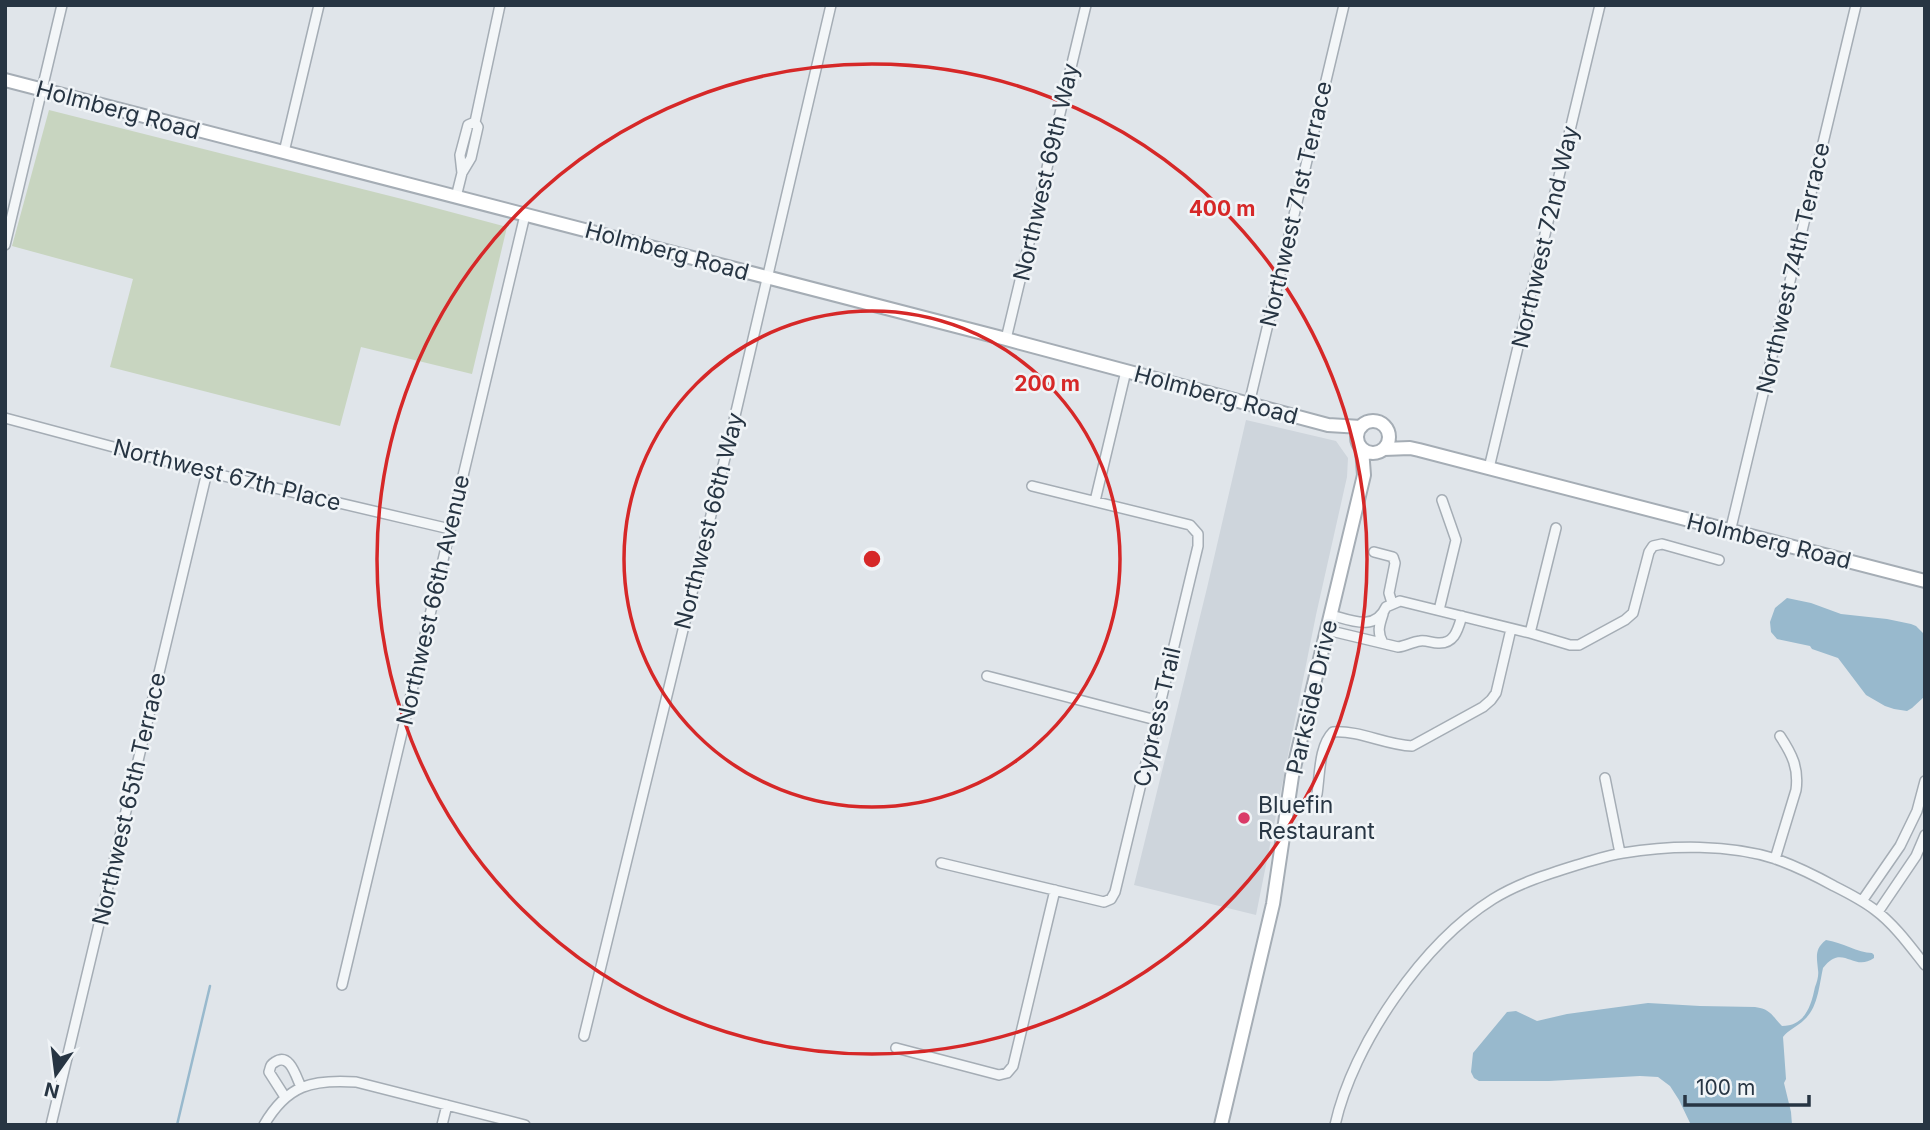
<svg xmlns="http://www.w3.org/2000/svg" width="1930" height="1130" font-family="Inter,sans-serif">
	<rect width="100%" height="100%" fill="#e0e5ea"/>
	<path fill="#ced5dc" d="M 1246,420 L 1336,441 L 1348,458 L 1347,477 L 1316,615 L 1256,915 L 1134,885 L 1207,588 Z"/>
	<path fill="#c8d5c0" d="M 49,110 L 402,199 L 507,227 L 472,374 L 361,347 L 340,426 L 110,367 L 133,279 L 12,246 Z"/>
	<path fill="#98b9cd" d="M 1787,598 L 1811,603 L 1841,614 L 1887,619 L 1911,624 L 1916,626 L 1925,635 L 1925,696 L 1912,708 L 1907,711 L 1894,709 L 1885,706 L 1866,695 L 1838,658 L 1812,649 L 1810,646 L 1777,639 L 1771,632 L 1770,622 L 1775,608 Z
		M 1826,940 C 1842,942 1858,953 1872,953 L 1874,955 L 1874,958 C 1853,973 1843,942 1823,968 C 1819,986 1818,1008 1804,1020 C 1798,1026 1788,1030 1783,1037 L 1786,1079 L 1784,1083 L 1791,1112 L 1792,1125 L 1691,1125 L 1679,1100 L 1670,1086 L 1658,1077 L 1640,1076 L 1549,1081 L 1479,1081 L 1474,1078 L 1471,1072 L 1473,1053 L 1507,1012 L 1516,1011 L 1537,1021 L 1567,1014 L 1648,1003 L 1700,1006 L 1755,1007 C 1771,1009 1772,1016 1782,1026 C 1805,1026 1811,1006 1815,987 C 1817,982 1819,975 1818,970 C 1817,958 1814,949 1826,940 Z"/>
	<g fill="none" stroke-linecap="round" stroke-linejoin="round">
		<path stroke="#98b9cd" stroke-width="2.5" d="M 177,1125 L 210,986"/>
		<g stroke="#a5adb5" stroke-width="12">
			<path id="street" d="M 284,152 L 319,5
				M 462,173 L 460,155 L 468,125 L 475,122
				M 456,197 L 462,173 L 471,158 L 478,127 L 475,122 L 500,5
				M 5,245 L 62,5
				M 1006,339 L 1086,5
				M 1249,404 L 1344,5
				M 5,418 L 207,472 L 450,529
				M 1489,468 L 1600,5
				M 1095,501 L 1126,371
				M 1730,532 L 1856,5
				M 1374,552 L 1393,557 L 1395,563 L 1389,593 L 1392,603
				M 1439,610 L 1456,540 L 1442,500
				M 1383,614 C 1379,626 1377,632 1383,643
				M 1331,615 C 1350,620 1375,632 1386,607 L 1400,601 L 1530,633 L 1570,645 L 1579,645 L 1625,620 L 1633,613 L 1649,552 L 1653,546 L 1662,544 L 1719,560
				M 1327,630 L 1398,647 C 1406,646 1412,642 1420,641 C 1426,640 1432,643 1438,643 C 1455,644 1458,629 1462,616
				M 1530,633 L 1556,528
				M 987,676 L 1156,720
				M 1605,778 L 1620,853
				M 1317,794 C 1320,774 1319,746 1333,732 C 1360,730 1385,745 1412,746 L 1483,707 L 1491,700 L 1496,693 L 1511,629
				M 1775,859 L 1796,790 C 1799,768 1792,754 1780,736
				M 941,863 L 1104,902 L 1111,899 L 1115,892 L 1198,546 L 1198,534 L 1190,525 L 1032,486
				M 1862,901 L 1900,846 L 1917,811 L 1925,781
				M 1878,912 L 1916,856 L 1925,835
				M 342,985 L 525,215
				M 584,1036 L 731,433 L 831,5
				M 896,1048 L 999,1075 L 1007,1073 L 1013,1066 L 1055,890
				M 285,1097 L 269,1072 C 271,1066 270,1065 275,1062 C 290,1052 296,1077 301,1087
				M 51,1125 L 207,472
				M 264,1125 C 287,1085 312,1079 356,1082 L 525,1125
				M 442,1125 L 447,1105
				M 1335,1125 C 1353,1044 1423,943 1493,899 C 1519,883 1548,874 1577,865 C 1592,861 1608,855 1623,853 C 1671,845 1729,844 1776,859 C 1795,866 1816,876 1834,886 C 1848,893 1862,900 1875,910 C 1894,924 1910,946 1925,965"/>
		</g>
		<g stroke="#a5adb5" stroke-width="16">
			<path id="secondary" d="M 5,80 L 1006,339 L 1328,425 L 1361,427
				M1357 437a16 16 0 1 1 32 0a16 16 0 1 1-32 0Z
				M 1384,449 L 1410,448 L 1419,450 L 1925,581
				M 1221,1125 L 1273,904 L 1292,776 L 1364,475 L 1362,449"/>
		</g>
		<use href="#street" stroke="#f3f6f8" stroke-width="9"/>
		<use href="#secondary" stroke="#fff" stroke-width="12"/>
	</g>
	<g fill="none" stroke="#d62828" stroke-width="3.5">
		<circle cx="872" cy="559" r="248"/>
		<circle cx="872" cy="559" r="495"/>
	</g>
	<circle fill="#da3a68" stroke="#f0f4f7" stroke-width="2.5" cx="1244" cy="818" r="7"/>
	<g text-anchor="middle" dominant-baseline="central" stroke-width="5" stroke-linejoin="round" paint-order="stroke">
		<g font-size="23" fill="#273543" stroke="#f0f4f7">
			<text transform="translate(118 110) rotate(15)">Holmberg Road</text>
			<text transform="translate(1046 172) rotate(-77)">Northwest 69th Way</text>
			<text transform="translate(1296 204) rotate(-77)">Northwest 71st Terrace</text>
			<text transform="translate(1545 237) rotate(-77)">Northwest 72nd Way</text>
			<text transform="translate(667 251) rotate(15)">Holmberg Road</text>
			<text transform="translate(1793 268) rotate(-77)">Northwest 74th Terrace</text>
			<text transform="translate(1216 395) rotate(15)">Holmberg Road</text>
			<text transform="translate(227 475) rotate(14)">Northwest 67th Place</text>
			<text transform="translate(709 521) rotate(-76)">Northwest 66th Way</text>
			<text transform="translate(1769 541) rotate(14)">Holmberg Road</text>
			<text transform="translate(433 600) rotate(-77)">Northwest 66th Avenue</text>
			<text transform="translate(1312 697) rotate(-77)">Parkside Drive</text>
			<text transform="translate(1157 717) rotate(-77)">Cypress Trail</text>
			<text transform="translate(129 799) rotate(-77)">Northwest 65th Terrace</text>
		</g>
		<g font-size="23" fill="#273543" stroke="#f0f4f7" text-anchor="start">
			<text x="1258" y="805">Bluefin<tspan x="1258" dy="26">Restaurant</tspan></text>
		</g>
	</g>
	<circle cx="872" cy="559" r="10" fill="#d62828" stroke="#f0f4f7" stroke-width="3.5"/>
	<g font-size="21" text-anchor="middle" font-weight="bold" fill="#d62828" stroke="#f0f4f7" stroke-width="5" stroke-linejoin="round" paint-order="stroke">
		<text x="1222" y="216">400 m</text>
		<text x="1047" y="391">200 m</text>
	</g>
	<rect width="1930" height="1130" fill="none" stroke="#273543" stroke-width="14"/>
	<g transform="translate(56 1074) rotate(194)" stroke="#f0f4f7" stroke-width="5" paint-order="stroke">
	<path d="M0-5L12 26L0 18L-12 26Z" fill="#273543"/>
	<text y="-10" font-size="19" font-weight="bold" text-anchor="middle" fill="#273543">N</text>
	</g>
	<path d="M1685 1095v10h124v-10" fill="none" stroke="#273543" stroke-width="3.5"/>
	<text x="1696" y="1095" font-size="21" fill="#273543" stroke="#f0f4f7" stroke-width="5" paint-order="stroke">100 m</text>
</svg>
